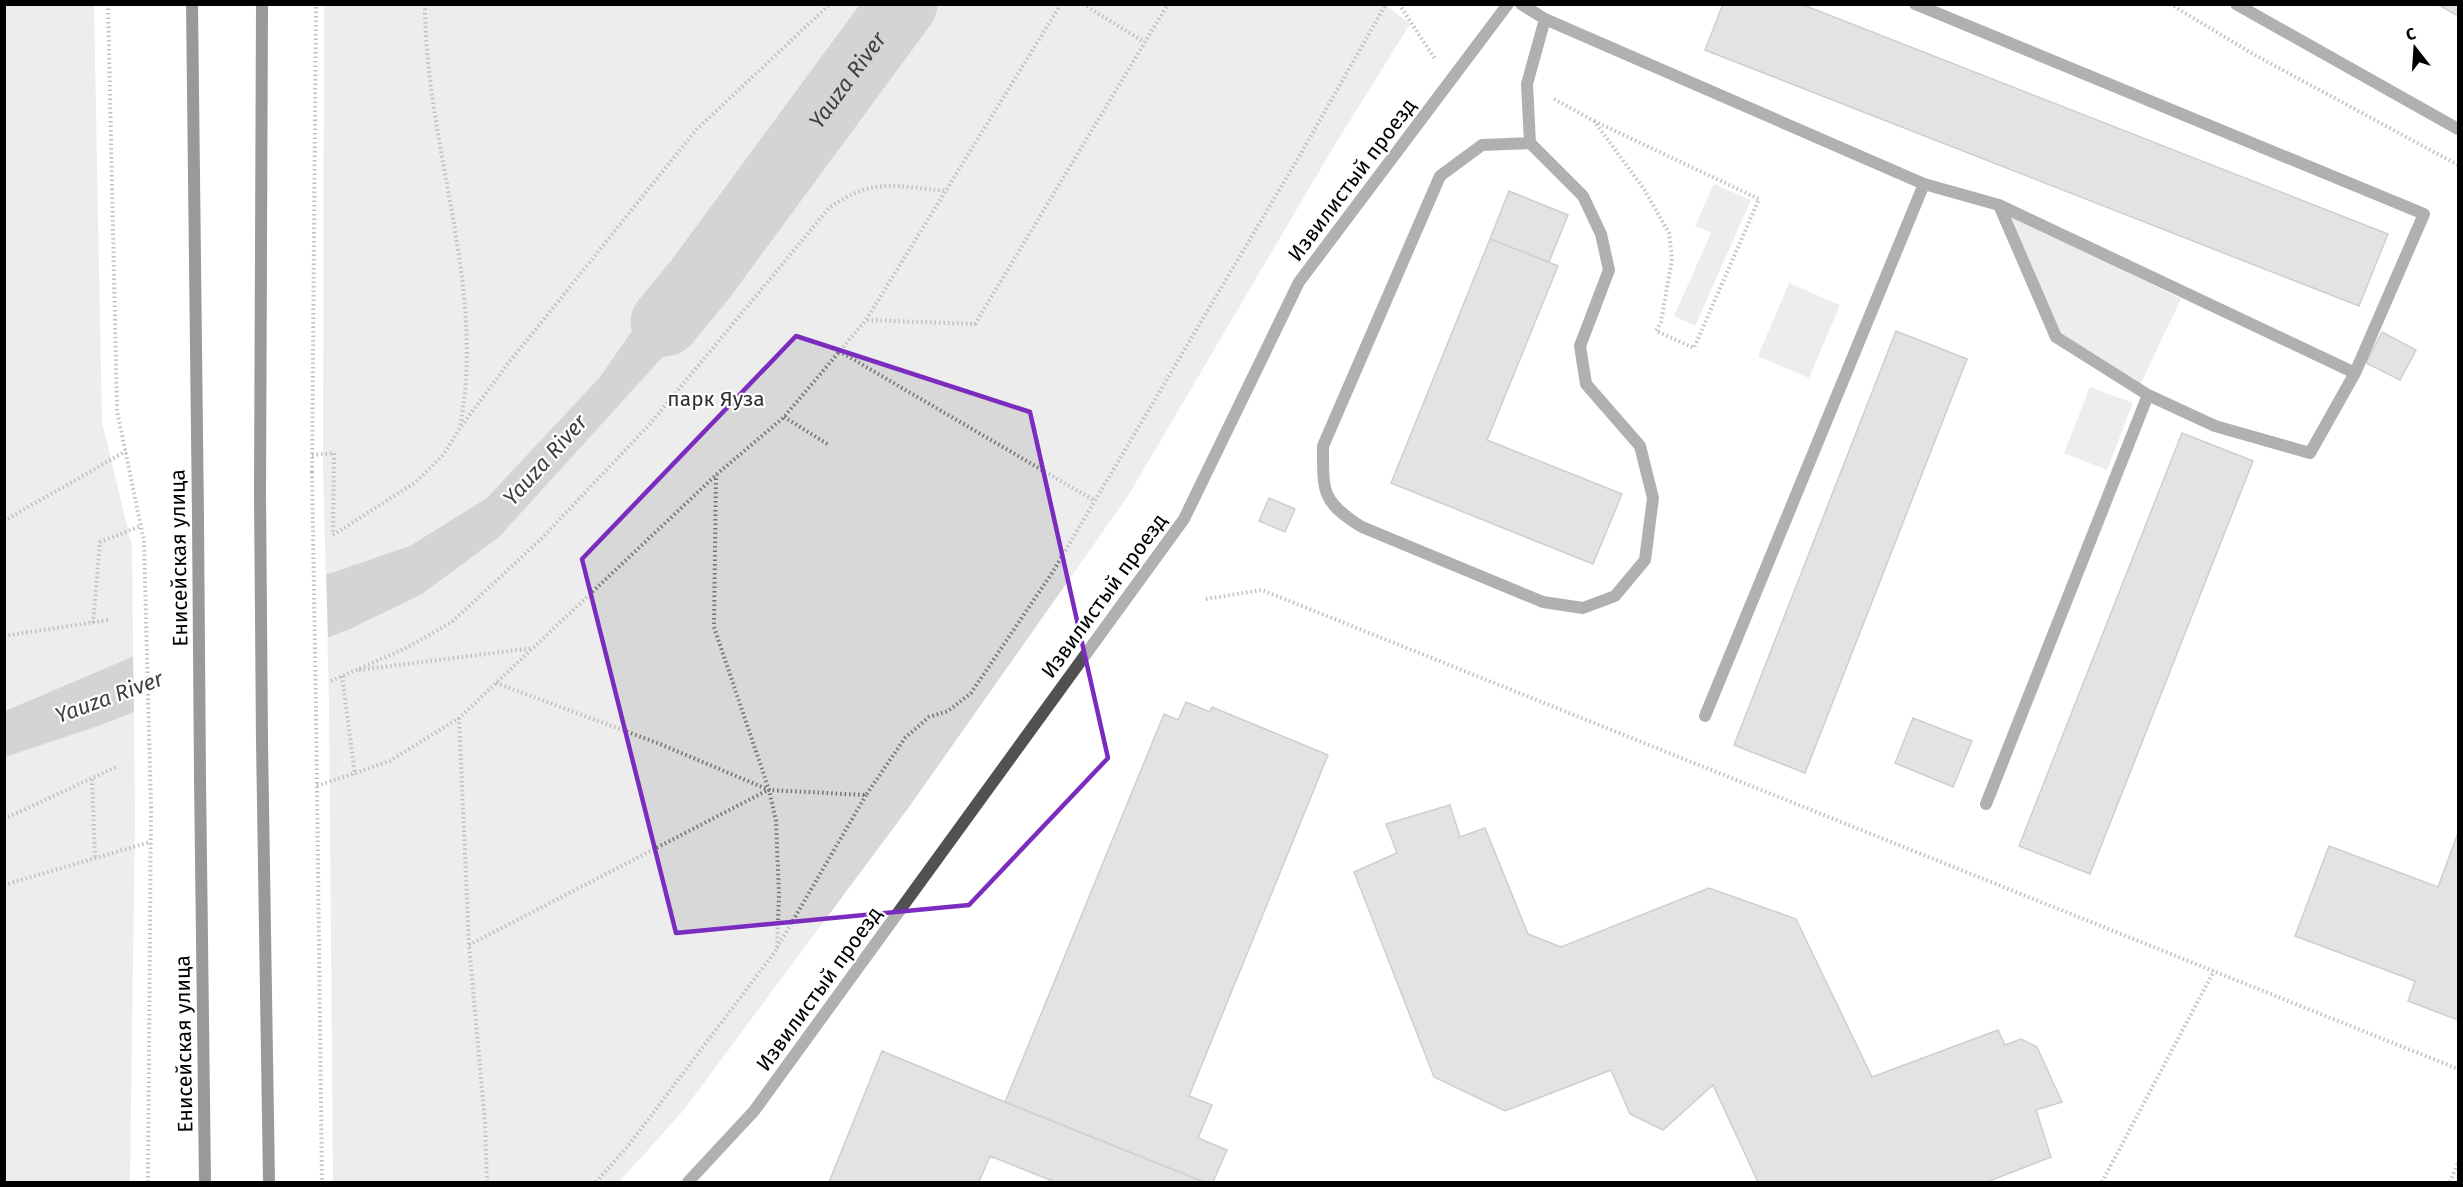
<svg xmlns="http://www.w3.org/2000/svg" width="2463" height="1187" font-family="'Fira Sans',sans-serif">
	<rect width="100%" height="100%" fill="#fff"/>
	<path fill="#d8d8d8" d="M 1385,4 L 1410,24 L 1334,146 L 1128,496 L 909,807 L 683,1111 L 619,1182 L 333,1182 L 329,702 L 323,468 L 324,5 Z
		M 5,5 L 94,5 L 102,422 L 132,546 L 135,816 L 130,1182 L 5,1182 Z
		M 1714,184 L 1751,200 L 1695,326 L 1674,316 L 1711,233 L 1695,226 Z
		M 2006,212 L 2181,299 L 2140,385 L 2058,333 Z
		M 1789,283 L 1840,305 L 1809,378 L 1758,356 Z
		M 2090,387 L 2133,403 L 2107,470 L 2064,453 Z"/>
	<path fill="#9f9f9f" d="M 704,234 L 732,251 L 739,267 L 709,306 L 499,537 L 422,594 L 350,629 L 98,726 L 5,757 L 5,711 L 325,575 L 410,546 L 487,498 L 600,377 L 665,283 Z"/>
	<path fill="#fff" d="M 326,572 L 328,641 L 134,715 L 133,652 Z"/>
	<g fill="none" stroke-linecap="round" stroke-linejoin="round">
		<path stroke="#9f9f9f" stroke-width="69" id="s1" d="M 665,322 L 699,281 L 903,4"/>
	</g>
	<path fill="#c0c0c0" stroke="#959595" stroke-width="1.5" d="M 1723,4 L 1801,4 L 2388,234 L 2359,306 L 1705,50 Z
		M 2437,4 L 2458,4 L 2458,16 Z
		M 1509,191 L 1568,215 L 1549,262 L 1490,239 Z
		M 1490,239 L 1558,266 L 1487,440 L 1622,494 L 1593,564 L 1391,483 Z
		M 1896,331 L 1967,359 L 1805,773 L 1734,745 Z
		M 2382,332 L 2416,350 L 2400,380 L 2366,363 Z
		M 2182,433 L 2253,461 L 2090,874 L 2019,846 Z
		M 1269,498 L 1295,509 L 1285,532 L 1259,521 Z
		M 1186,702 L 1210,712 L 1212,707 L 1328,755 L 1189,1096 L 1212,1105 L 1198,1138 L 1227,1150 L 1213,1182 L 1204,1182 L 1005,1102 L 1164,714 L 1178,720 Z
		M 1913,718 L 1972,741 L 1953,787 L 1895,763 Z
		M 1450,805 L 1460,837 L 1485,828 L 1528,934 L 1561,947 L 1709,888 L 1796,919 L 1872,1077 L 1998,1030 L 2005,1045 L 2021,1039 L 2037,1047 L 2062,1102 L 2036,1110 L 2051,1157 L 1987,1182 L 1758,1182 L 1713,1085 L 1663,1130 L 1630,1114 L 1611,1070 L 1505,1111 L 1434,1077 L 1354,872 L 1397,853 L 1386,824 Z
		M 2458,833 L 2458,1020 L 2408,1001 L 2415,981 L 2295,936 L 2329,846 L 2438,887 Z
		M 882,1051 L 1005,1102 L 1204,1182 L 1055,1182 L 990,1156 L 979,1182 L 829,1182 Z"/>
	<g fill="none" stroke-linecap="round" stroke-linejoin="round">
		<path stroke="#737373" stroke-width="4" stroke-dasharray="1.5 3" stroke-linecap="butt" d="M 108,4 L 117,411 L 144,541
			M 425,4 C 425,147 487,285 460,427
			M 1083,4 L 1144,42
			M 1399,4 L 1435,59
			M 2170,4 L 2253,54 L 2458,165
			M 1554,99 L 1594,121 L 1644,189 L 1669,233 L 1672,259 L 1661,322 L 1656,331 L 1694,348 L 1759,199 L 1594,121
			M 867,320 L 975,324 L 1168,4
			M 839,351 L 1095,501
			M 784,417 L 829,445
			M 312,455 L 334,453 L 333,534
			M 312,472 L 316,4
			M 4,521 L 126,451
			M 333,535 L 416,482 L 444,454 L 460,428 L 507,365 L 696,130 L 830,4
			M 1206,599 L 1262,590 L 2458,1069
			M 93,623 L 100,542 L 141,526
			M 4,636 L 108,620
			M 359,670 L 533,648
			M 342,676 L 355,775
			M 331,681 L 406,648 L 452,622 L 542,538 L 649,425 L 829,208 C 874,176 896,187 948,191
			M 496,683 L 660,744 L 769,790 L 866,795 L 905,738 L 929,717 L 948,711 L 971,693 L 1052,573 L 1300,155 L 1386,4
			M 316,710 L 322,1182
			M 459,718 L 469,945 L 485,1123 L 487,1182
			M 92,779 L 95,857
			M 317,786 L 390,761 L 459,718 L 716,475 L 784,417 L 866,320 L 1061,4
			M 4,819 L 116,767
			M 4,885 L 150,842
			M 469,945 L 768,790
			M 777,948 L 866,795
			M 148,1182 L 151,807
			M 596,1182 L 628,1146 L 777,949 L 779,895 L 776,821 L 769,790 L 714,627 L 716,475
			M 2102,1182 L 2214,971
			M 2450,1182 L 2458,1163"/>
		<path stroke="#515151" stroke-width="12" d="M 1521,4 L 1545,19 L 1527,84 L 1530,143 L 1583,196 L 1601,234 L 1609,270 L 1580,346 L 1586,384 L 1640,446 L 1653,498 L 1645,560 L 1615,596 L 1583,608 L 1543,602 L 1362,527 C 1321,502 1323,491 1323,446 L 1440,176 L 1482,145 L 1530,143
			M 1915,4 L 2424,214 L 2355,373 L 1999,205 L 1924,184
			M 1545,19 L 1924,184 L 1705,716
			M 2148,395 L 2215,426 L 2310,453 L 2355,373
			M 1986,804 L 2148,395 L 2056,337 L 1999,205"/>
		<path stroke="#515151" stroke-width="12" d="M 2236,4 L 2458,129
			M 688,1182 L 754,1111 L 1184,519 L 1299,282 L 1508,4"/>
		<path stroke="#1e1e1e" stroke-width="12" d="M 192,4 L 198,519
			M 260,493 L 262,4
			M 262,741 L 269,1182
			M 200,778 L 205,1182"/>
		<path stroke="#737373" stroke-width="4" stroke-dasharray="1.5 3" stroke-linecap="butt" d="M 312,472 L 316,710
			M 144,541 L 151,807"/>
		<path stroke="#1e1e1e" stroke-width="12" d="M 260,493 L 262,741
			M 198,519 L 200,778"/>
	</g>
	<path d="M0 0H2463V1187H0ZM 796,336 L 1030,412 L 1108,758 L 969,905 L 676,933 L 582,559 Z" fill="#fff" fill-opacity=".55" fill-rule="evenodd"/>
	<path fill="none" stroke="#7b2cbf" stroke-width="4.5" stroke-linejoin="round" d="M 796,336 L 1030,412 L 1108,758 L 969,905 L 676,933 L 582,559 Z"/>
	<g text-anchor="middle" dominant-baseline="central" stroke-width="4.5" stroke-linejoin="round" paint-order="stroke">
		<g font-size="21" fill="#000" stroke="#fff">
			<text transform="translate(1352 180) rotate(-53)">Извилистый проезд</text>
			<text transform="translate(179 558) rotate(-91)">Енисейская улица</text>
			<text transform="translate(1104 596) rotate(-54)">Извилистый проезд</text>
			<text transform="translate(819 989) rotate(-54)">Извилистый проезд</text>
			<text transform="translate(184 1044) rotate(-91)">Енисейская улица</text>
		</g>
		<g font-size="21" fill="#2f2f2f" stroke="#fff">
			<text x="716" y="399">парк Яуза</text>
		</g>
		<g font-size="22" font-style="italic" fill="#404040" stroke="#fff">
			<text stroke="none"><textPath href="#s1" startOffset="303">Yauza River</textPath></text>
			<text transform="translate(545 460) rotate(-48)">Yauza River</text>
			<text transform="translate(109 697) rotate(-20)">Yauza River</text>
		</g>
	</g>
	<rect width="2463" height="1187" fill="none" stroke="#000000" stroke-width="12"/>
	<g transform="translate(2415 48) rotate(343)" stroke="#ffffff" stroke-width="4.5" paint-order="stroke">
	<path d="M0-4.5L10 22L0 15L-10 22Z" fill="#000000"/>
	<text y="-9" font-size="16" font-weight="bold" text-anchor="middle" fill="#000000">С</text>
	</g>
</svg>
